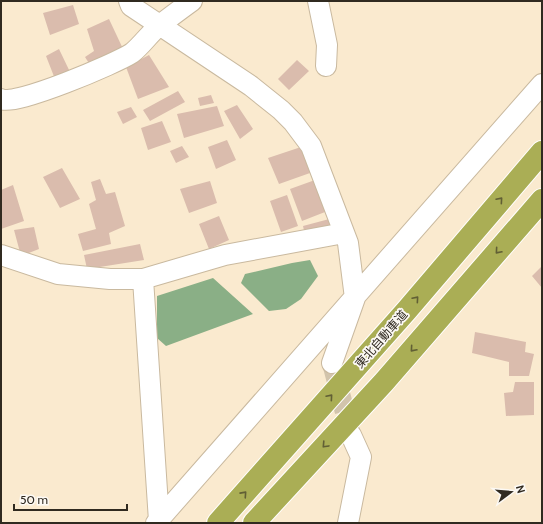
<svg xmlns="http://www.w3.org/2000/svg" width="543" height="524" font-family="Cabin,'Noto Sans JP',sans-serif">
	<rect width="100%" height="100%" fill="#faeacf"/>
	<path fill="#8aaf86" d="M 310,260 L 318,276 L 301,299 L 286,309 L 269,311 L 241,283 L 245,274 L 292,263 Z
		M 213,278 L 253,314 L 166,346 L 157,338 L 157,296 Z"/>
	<path fill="#dabcad" d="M 73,5 L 79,24 L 50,35 L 43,13 Z
		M 109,19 L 124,51 L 92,68 L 85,57 L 94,51 L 87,29 Z
		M 59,49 L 70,72 L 55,79 L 46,56 Z
		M 149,55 L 169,87 L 138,99 L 126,67 Z
		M 297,60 L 309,71 L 289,90 L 278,79 Z
		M 178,91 L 185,102 L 150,121 L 143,110 Z
		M 211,95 L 214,103 L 200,106 L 198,98 Z
		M 237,105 L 253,129 L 240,139 L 224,111 Z
		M 217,106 L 224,126 L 184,138 L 177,114 Z
		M 131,107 L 137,117 L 123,124 L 117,112 Z
		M 162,121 L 171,142 L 148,150 L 141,128 Z
		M 227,140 L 236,160 L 216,169 L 208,147 Z
		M 182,146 L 189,157 L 176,163 L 170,151 Z
		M 301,147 L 310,173 L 279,184 L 268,158 Z
		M 62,168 L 80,199 L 60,208 L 43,177 Z
		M 100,179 L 106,194 L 115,192 L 125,226 L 109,233 L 111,244 L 83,251 L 78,234 L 96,229 L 89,204 L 96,200 L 91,182 Z
		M 315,180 L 325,212 L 302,221 L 290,189 Z
		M 210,181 L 217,203 L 189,213 L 180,189 Z
		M 13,185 L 24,221 L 1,229 L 1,190 Z
		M 287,195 L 298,226 L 281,232 L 270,201 Z
		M 219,216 L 229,240 L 209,249 L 199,224 Z
		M 333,218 L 335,229 L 305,235 L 303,226 Z
		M 34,227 L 39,249 L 21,256 L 14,230 Z
		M 140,244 L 144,260 L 87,269 L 84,255 Z
		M 542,266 L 542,288 L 532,276 Z
		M 475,332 L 526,342 L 525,352 L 534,354 L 529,376 L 509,376 L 509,362 L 472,353 Z
		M 515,382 L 534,382 L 534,415 L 506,416 L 504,393 L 513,392 Z"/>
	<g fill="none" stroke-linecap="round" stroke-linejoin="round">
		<path stroke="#d2c4ac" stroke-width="20" stroke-dasharray="20 10" stroke-linecap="butt" d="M 332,363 L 351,435"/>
		<g stroke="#c9b99f" stroke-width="22">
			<path id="minor" d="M 129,1 L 131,6 L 251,86 L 281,110 L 293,122 L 311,146 L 348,243 L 355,298 L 332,363
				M 318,1 L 327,45 L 326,66
				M 1,99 C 14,107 117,63 132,53 C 142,45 150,33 160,25 C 170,17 181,9 192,1
				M 1,255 L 58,274 L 110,279 L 143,279 L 225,255 L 344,233
				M 143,279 L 159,521
				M 156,523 L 542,84
				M 348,523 L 361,457 L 351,435"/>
		</g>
		<g stroke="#fff" stroke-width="24">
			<path id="highway" d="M 218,523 L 407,310 L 542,152
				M 254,523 L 384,382 L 542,200"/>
		</g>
		<use href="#minor" stroke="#fff" stroke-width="20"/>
		<use href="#highway" stroke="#aaae55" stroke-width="22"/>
	</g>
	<defs><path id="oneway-chevron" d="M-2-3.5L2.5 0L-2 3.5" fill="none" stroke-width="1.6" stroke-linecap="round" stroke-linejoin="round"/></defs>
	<g stroke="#615f35">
		<use href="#oneway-chevron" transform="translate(500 200) rotate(-49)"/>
		<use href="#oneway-chevron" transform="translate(498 251) rotate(131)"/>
		<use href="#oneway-chevron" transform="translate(416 299) rotate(-49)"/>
		<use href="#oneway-chevron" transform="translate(413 349) rotate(131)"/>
		<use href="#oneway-chevron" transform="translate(330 397) rotate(-49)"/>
		<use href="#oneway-chevron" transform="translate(325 445) rotate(133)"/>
		<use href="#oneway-chevron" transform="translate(244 494) rotate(-48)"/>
	</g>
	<g text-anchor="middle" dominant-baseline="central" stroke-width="3.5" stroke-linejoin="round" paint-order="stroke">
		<g font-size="12" fill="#302a20" stroke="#fcf9f4">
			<text transform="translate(381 339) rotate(-49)">東北自動車道</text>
		</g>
	</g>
	<rect width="543" height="524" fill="none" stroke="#302a20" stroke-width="4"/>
	<g transform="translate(511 492) rotate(74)" stroke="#fcf9f4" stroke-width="3" paint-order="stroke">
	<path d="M0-3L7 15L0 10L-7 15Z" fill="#302a20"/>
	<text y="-6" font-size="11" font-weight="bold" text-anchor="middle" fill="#302a20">N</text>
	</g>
	<path d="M14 504v6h113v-6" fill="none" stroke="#302a20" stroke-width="2"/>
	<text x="20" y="504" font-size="12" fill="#302a20" stroke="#fcf9f4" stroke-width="3" paint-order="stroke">50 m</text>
</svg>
